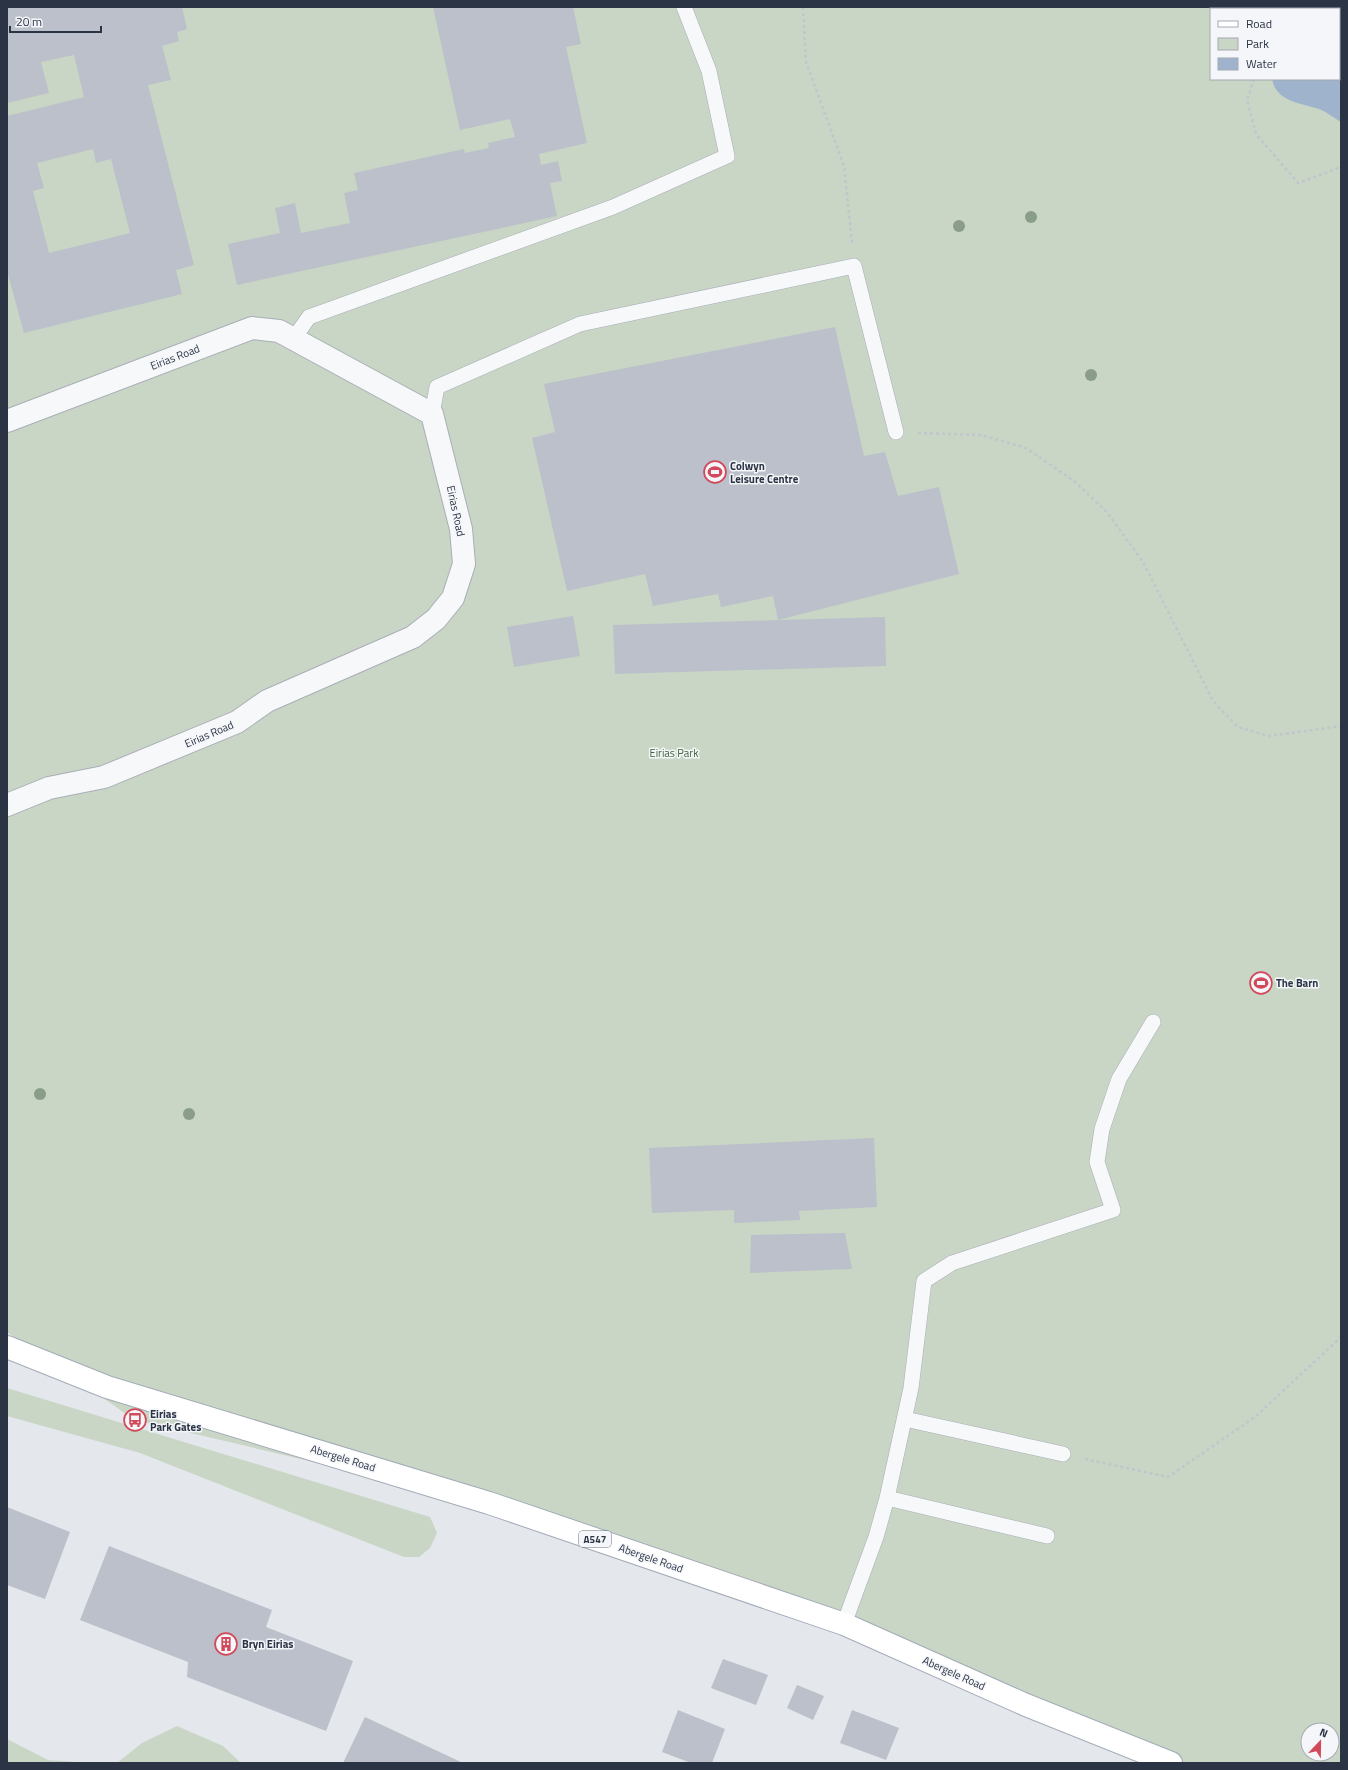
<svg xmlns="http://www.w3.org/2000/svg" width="1348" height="1770" font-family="'Titillium Web',sans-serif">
	<rect width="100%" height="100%" fill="#e4e7ec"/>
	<path fill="#c9d6c5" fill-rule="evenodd" d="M 7,7 L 1341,7 L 1341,1763 L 1178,1763 L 844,1624 L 489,1503 L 135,1420 L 7,1332 ZM 1211,9 L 1339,9 L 1339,79 L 1211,79 ZM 1308,1730 L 1332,1730 L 1332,1754 L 1308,1754 Z
		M 7,1388 L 430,1517 L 437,1533 L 430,1548 L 419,1557 L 404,1557 L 140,1453 L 7,1416 Z
		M 177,1726 L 223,1746 L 241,1763 L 117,1763 L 142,1743 Z
		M 7,1739 L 48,1760 L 91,1763 L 7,1763 Z"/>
	<path fill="#9fb4cc" d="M 1285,7 L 1341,7 L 1341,122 C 1334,118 1327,112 1319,109 C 1301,103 1276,102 1272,79 L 1339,79 L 1339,9 L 1284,9 Z"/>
	<path fill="#bbc0ca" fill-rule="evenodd" d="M 7,7 L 182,7 L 187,29 L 177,32 L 179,41 L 162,46 L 171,80 L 148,85 L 194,265 L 176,270 L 182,294 L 24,333 L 7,271 L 7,116 L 84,97 L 74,55 L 41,62 L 49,93 L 7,103 ZM 93,149 L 96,163 L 111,159 L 130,233 L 49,253 L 33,191 L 44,188 L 37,163 Z
		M 433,7 L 573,7 L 581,44 L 566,47 L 587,143 L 539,154 L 541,165 L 558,161 L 562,181 L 550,183 L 557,216 L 237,285 L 228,244 L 280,233 L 275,208 L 295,203 L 301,233 L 350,223 L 344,193 L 358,190 L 354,173 L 464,149 L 465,153 L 489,148 L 488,143 L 515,137 L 510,119 L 460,130 Z
		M 835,327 L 864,456 L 885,452 L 898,496 L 939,487 L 959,574 L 778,620 L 773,596 L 721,607 L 718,594 L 653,606 L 645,574 L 567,591 L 532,438 L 555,432 L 544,384 Z
		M 573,616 L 580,656 L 514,667 L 507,627 Z
		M 885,617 L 886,666 L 615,674 L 613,625 Z
		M 874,1138 L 877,1207 L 799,1211 L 800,1220 L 734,1223 L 734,1210 L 652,1213 L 649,1148 Z
		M 845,1233 L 852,1269 L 750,1273 L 751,1235 Z
		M 7,1507 L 70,1532 L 45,1599 L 7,1585 Z
		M 109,1546 L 272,1610 L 266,1627 L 353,1661 L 326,1731 L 187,1677 L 188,1662 L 80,1620 Z
		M 723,1659 L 768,1675 L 756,1705 L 711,1688 Z
		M 797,1685 L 824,1696 L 813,1720 L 787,1708 Z
		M 678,1710 L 725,1729 L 712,1763 L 691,1763 L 662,1752 Z
		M 852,1710 L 899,1728 L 886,1760 L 840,1743 Z
		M 365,1717 L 463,1763 L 343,1763 Z"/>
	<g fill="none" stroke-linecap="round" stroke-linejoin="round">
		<g stroke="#a9aeb7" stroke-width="16">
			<path id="service" d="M 294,338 L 309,317 L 613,207 L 727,156 L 709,71 L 684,7
				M 432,414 L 437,387 L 580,324 L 854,266 L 896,432
				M 905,1419 L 1063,1454
				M 887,1498 L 1047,1536
				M 844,1624 L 876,1537 L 887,1498 L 911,1388 L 924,1281 L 952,1263 L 1113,1210 L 1097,1162 L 1102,1129 L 1119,1079 L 1153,1022"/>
		</g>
		<g stroke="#a9aeb7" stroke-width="24">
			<path id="minor" d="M 7,421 L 252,328 L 279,331 L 432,414 L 461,529 L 464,564 L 453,598 L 436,619 L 413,637 L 267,701 L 237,722 L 104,777 L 49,788 L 7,805"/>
		</g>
		<g stroke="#a3abb8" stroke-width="24">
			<path id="primary" d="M 7,1347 L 107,1387 L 489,1503 L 844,1624 L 1026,1705 L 1171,1763"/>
		</g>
		<path stroke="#c2c5cb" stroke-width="2.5" stroke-dasharray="3 3" stroke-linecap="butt" d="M 803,7 L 806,62 L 844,166 L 852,243
			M 1272,9 L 1273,7
			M 1254,79 L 1247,100 L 1256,134 L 1298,183 L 1341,167
			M 918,433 L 981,435 L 1026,448 L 1074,481 L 1106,511 L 1143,562 L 1213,701 L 1238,727 L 1269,736 L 1341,726
			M 1085,1459 L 1168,1477 L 1255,1417 L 1341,1337"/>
		<use href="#service" stroke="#f7f8fa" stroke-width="15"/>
		<use href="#minor" stroke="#f7f8fa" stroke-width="22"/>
		<use href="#primary" stroke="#fff" stroke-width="22"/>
	</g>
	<g fill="#899d89">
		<circle cx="1031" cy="217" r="6"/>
		<circle cx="959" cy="226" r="6"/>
		<circle cx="1091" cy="375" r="6"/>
		<circle cx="40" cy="1094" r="6"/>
		<circle cx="189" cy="1114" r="6"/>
	</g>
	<defs>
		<g id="stadium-ring" transform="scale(1.15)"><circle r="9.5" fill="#f4f6f9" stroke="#d1495b" stroke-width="1.5"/><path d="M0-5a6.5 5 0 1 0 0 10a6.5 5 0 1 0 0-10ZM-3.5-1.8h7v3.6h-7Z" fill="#d1495b"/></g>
		<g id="bus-ring" transform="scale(1.15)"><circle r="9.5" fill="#f4f6f9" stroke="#d1495b" stroke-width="1.5"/><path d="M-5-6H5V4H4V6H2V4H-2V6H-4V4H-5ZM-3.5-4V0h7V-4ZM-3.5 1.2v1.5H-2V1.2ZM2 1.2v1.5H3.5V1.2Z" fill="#d1495b"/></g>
		<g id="building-ring" transform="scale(1.15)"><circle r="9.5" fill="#f4f6f9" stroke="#d1495b" stroke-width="1.5"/><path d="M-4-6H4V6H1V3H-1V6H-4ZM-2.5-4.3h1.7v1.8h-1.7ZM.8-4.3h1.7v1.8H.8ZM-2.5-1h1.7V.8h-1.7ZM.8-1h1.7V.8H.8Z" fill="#d1495b"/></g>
	</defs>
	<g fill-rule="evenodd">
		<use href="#stadium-ring" x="715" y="472"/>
		<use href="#stadium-ring" x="1261" y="983"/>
		<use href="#bus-ring" x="135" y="1420"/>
		<use href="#building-ring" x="226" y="1644"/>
	</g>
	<g text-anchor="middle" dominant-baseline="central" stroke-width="3" stroke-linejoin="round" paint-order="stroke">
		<rect fill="#f4f6f9" stroke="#676e7b" stroke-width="1" x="579" y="1531" width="32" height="16" rx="3"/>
		<g font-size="10" font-weight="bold" fill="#2b3445">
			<text x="595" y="1539">A547</text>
		</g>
		<g font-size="11" fill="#2b3445" stroke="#f4f6f9">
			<text transform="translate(175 357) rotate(-21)">Eirias Road</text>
			<text transform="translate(456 511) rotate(78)">Eirias Road</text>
			<text transform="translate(209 734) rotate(-23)">Eirias Road</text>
			<text transform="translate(343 1458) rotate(17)">Abergele Road</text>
			<text transform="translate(651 1558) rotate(19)">Abergele Road</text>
			<text transform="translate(954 1673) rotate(24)">Abergele Road</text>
		</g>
		<g font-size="11" font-weight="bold" fill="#2b3445" stroke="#f4f6f9" text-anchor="start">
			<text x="730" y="466">Colwyn<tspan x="730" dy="13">Leisure Centre</tspan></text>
			<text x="1276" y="983">The Barn</text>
			<text x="150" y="1414">Eirias<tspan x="150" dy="13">Park Gates</tspan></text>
			<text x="242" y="1644">Bryn Eirias</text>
		</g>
		<g font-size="11" fill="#3f6138" stroke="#f4f6f9">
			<text x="674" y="753">Eirias Park</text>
		</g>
	</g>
	<rect width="1348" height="1770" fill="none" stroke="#2b3445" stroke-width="16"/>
	<rect x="1210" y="8" width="130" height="72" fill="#f4f6f9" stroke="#a4a8b1"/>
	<rect x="1218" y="21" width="20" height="6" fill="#ffffff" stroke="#a4a8b1"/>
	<text x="1246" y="28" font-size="12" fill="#2b3445">Road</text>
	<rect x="1218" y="38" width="20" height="12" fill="#c9d6c5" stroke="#a4a8b1"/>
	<text x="1246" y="48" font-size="12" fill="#2b3445">Park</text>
	<rect x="1218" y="58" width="20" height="12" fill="#9fb4cc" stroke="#a4a8b1"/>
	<text x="1246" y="68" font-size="12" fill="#2b3445">Water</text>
	<g transform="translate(1320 1742) rotate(22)"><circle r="19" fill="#f4f6f9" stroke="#a4a8b1"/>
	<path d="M0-3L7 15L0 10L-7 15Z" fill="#d1495b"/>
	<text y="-6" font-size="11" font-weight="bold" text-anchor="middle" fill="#2b3445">N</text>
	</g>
	<path d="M10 26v6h91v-6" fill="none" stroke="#2b3445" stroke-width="2"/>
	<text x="16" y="26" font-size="12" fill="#2b3445" stroke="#f4f6f9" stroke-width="3" paint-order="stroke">20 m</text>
</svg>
